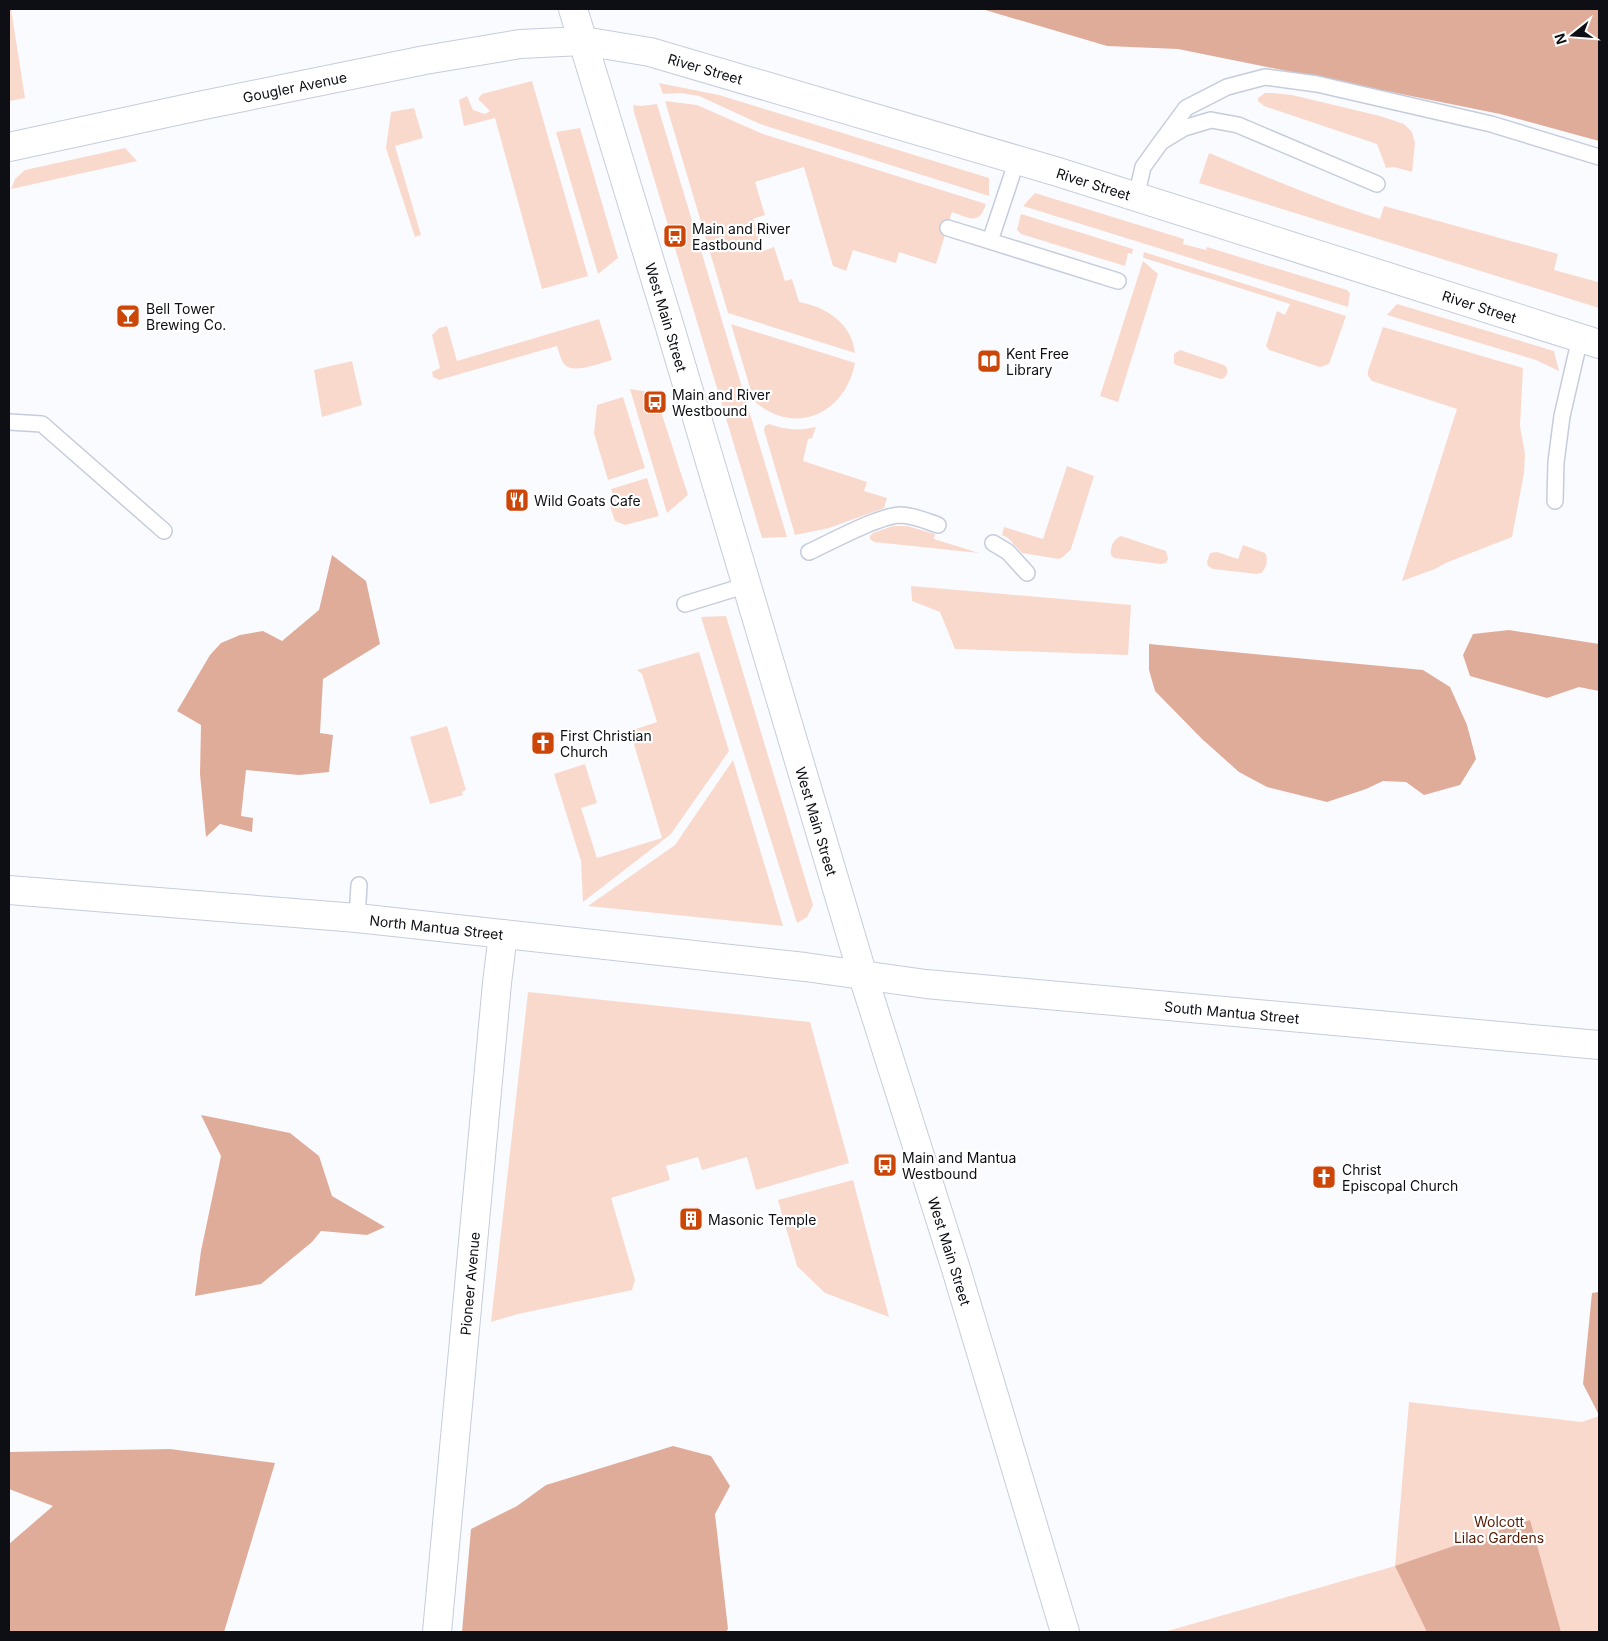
<svg xmlns="http://www.w3.org/2000/svg" width="1608" height="1641" font-family="Inter,sans-serif">
	<rect width="100%" height="100%" fill="#fafbff"/>
	<path fill="#fad9cd" d="M 9,9 L 11,9 L 25,98 L 9,101 Z
		M 532,81 L 588,276 L 542,289 L 495,118 L 464,126 L 459,100 L 467,96 L 473,110 L 485,114 L 490,111 L 478,99 L 482,94 Z
		M 659,83 L 719,95 L 989,178 L 989,196 L 760,124 L 699,96 L 681,93 L 663,94 Z
		M 1265,93 L 1272,93 L 1292,95 L 1380,116 L 1404,124 L 1412,132 L 1415,143 L 1412,172 L 1394,167 L 1386,168 L 1377,144 L 1264,106 L 1258,101 L 1258,98 Z
		M 665,101 L 697,105 L 763,134 L 986,204 C 979,226 970,218 952,212 L 936,264 L 899,252 L 896,263 L 853,250 L 846,271 L 833,266 L 804,167 L 755,182 L 765,215 L 753,219 L 763,251 L 774,247 L 785,281 L 792,279 L 799,302 C 826,307 852,323 855,353 L 728,313 Z
		M 657,104 L 787,537 L 762,538 L 634,112 L 633,105 L 641,106 Z
		M 414,108 L 423,138 L 395,146 L 421,235 L 415,237 L 386,148 L 391,112 Z
		M 580,128 L 618,258 L 598,274 L 556,132 Z
		M 125,148 L 137,161 L 11,189 L 15,179 L 25,170 Z
		M 1209,153 C 1265,176 1321,201 1380,219 L 1384,206 L 1558,254 L 1554,270 L 1598,282 L 1599,279 L 1599,308 L 1199,183 Z
		M 1035,193 L 1184,239 L 1183,244 L 1206,250 L 1207,247 L 1347,290 L 1350,293 L 1348,307 L 1023,206 Z
		M 1021,214 L 1133,249 L 1132,254 L 1128,253 L 1125,266 L 1021,234 L 1017,230 Z
		M 1144,252 L 1346,316 L 1329,364 L 1320,367 L 1269,350 L 1266,346 L 1277,311 L 1285,315 L 1290,304 L 1144,258 L 1143,257 Z
		M 1143,261 L 1158,274 L 1118,402 L 1100,396 Z
		M 1397,304 L 1554,351 L 1559,371 L 1536,360 L 1387,315 Z
		M 599,319 L 612,360 C 601,363 573,374 565,365 C 561,361 559,352 557,346 L 439,380 L 433,377 L 432,372 L 440,368 L 432,335 L 439,328 L 447,326 L 457,361 Z
		M 731,324 L 855,363 C 845,414 795,437 754,401 Z
		M 1383,327 L 1523,368 L 1520,426 L 1525,454 L 1524,473 L 1512,537 L 1448,562 L 1435,569 L 1402,581 L 1457,409 L 1372,381 L 1368,376 L 1368,371 Z
		M 1180,350 L 1224,365 C 1229,369 1228,374 1224,378 L 1221,379 L 1176,365 L 1174,363 L 1174,354 Z
		M 352,361 L 362,405 L 322,417 L 314,370 Z
		M 630,389 L 655,393 L 688,495 L 667,513 Z
		M 623,397 L 645,468 L 608,480 L 594,433 L 597,405 Z
		M 769,424 C 785,430 799,431 816,427 L 812,438 L 808,439 L 803,461 L 867,482 L 864,491 L 887,498 L 884,508 L 829,528 L 795,535 L 764,430 L 765,426 Z
		M 1067,466 L 1094,476 L 1071,549 L 1063,557 L 1059,559 L 1022,553 L 1008,538 L 1002,535 L 1004,527 L 1043,539 Z
		M 647,478 L 659,516 L 625,525 L 615,521 L 609,504 L 615,501 L 611,489 Z
		M 893,526 L 907,526 L 935,534 L 934,539 L 979,553 L 874,542 L 870,539 L 870,536 L 873,533 Z
		M 1121,536 L 1166,551 L 1168,559 L 1166,563 L 1161,564 L 1114,558 L 1111,555 C 1110,548 1113,539 1121,536 Z
		M 1243,545 L 1265,553 C 1269,559 1266,569 1261,573 L 1257,574 L 1213,569 L 1208,566 L 1207,562 L 1210,553 L 1217,552 L 1238,559 Z
		M 911,586 L 1131,605 L 1128,655 L 955,649 L 940,612 L 912,601 Z
		M 726,616 L 813,905 L 807,917 L 797,923 L 701,617 Z
		M 699,652 L 729,751 L 671,834 L 583,902 L 581,861 L 554,774 L 585,764 L 597,803 L 581,808 L 597,858 L 662,838 L 630,731 L 657,722 L 642,674 L 637,670 Z
		M 447,726 L 466,790 L 462,792 L 463,795 L 430,804 L 410,737 Z
		M 733,760 L 783,926 L 588,906 L 675,845 Z
		M 528,992 L 810,1022 L 849,1163 L 756,1190 L 747,1157 L 702,1170 L 698,1157 L 666,1166 L 670,1180 L 611,1198 L 635,1280 L 632,1290 L 518,1314 L 491,1322 Z
		M 853,1180 L 889,1317 L 825,1293 L 797,1266 L 778,1200 Z
		M 1409,1402 L 1582,1422 L 1599,1416 L 1599,1632 L 1164,1632 L 1395,1566 Z"/>
	<path fill="#e0ac9a" d="M 982,9 L 1599,9 L 1599,141 L 1500,114 L 1178,49 L 1107,46 Z
		M 332,555 L 366,581 L 380,644 L 323,679 L 320,733 L 333,735 L 329,772 L 299,775 L 246,770 L 241,816 L 253,818 L 252,832 L 220,824 L 206,837 L 200,774 L 201,725 L 177,711 L 210,655 L 221,643 L 240,635 L 263,631 L 282,641 L 319,610 Z
		M 1509,630 L 1599,644 L 1599,691 L 1579,687 L 1547,698 L 1470,676 L 1463,655 L 1473,634 Z
		M 1149,644 L 1423,670 L 1450,687 L 1467,725 L 1476,759 L 1460,785 L 1424,795 L 1406,782 L 1383,781 L 1366,789 L 1327,802 L 1267,787 L 1239,772 L 1202,739 L 1155,691 L 1149,670 Z
		M 201,1115 L 290,1133 L 319,1156 L 332,1196 L 385,1227 L 367,1235 L 321,1231 L 312,1242 L 261,1284 L 195,1296 L 201,1251 L 221,1156 Z
		M 1599,1292 L 1599,1415 L 1583,1384 L 1592,1293 Z
		M 673,1446 L 711,1456 L 730,1486 L 715,1514 L 728,1629 L 726,1632 L 462,1632 L 471,1529 L 517,1506 L 546,1485 Z
		M 170,1449 L 275,1463 L 224,1632 L 9,1632 L 9,1544 L 53,1506 L 9,1489 L 9,1452 Z
		M 1530,1520 L 1561,1632 L 1427,1632 L 1395,1566 Z"/>
	<g fill="none" stroke-linecap="round" stroke-linejoin="round">
		<g stroke="#c5ccdc" stroke-width="18">
			<path id="lane" d="M 1161,142 L 1186,108 L 1227,87 L 1265,77 L 1317,84 L 1491,124 L 1599,157
				M 1136,197 L 1143,167 L 1161,142 L 1184,128 L 1211,120 L 1238,125 L 1377,184
				M 948,228 L 1118,281
				M 990,241 L 1017,160
				M 9,422 L 42,424 L 164,531
				M 1555,501 L 1556,462 L 1562,416 L 1580,338
				M 993,543 L 1008,552 L 1027,573
				M 809,552 C 831,542 878,516 900,515 C 913,515 926,521 938,525
				M 685,604 L 747,585
				M 357,918 L 359,885"/>
		</g>
		<g stroke="#c5ccdc" stroke-width="30">
			<g id="street">
				<path id="s1" d="M 437,1632 L 497,983 L 503,934"/>
			</g>
		</g>
		<g stroke="#c5ccdc" stroke-width="30">
			<g id="secondary">
				<path id="s2" d="M 573,9 L 669,324 L 863,976 L 956,1269 L 1065,1632"/>
			</g>
		</g>
		<g stroke="#c5ccdc" stroke-width="30">
			<g id="primary">
				<path id="s3" d="M 9,147 L 194,107 L 425,60 L 520,44 L 583,41 L 650,52 L 1058,172 L 1599,344"/>
				<path id="s4" d="M 9,890 L 357,918 L 805,967 L 926,984 L 1599,1045"/>
			</g>
		</g>
		<use href="#lane" stroke="#fff" stroke-width="15"/>
		<use href="#street" stroke="#fff" stroke-width="28"/>
		<use href="#secondary" stroke="#fff" stroke-width="28"/>
		<use href="#primary" stroke="#fff" stroke-width="28"/>
	</g>
	<defs>
		<g id="bus-square" transform="scale(1.25)"><rect x="-9" y="-9" width="18" height="18" rx="4" fill="#cc4608" stroke="#fff"/><path d="M-5-6H5V4H4V6H2V4H-2V6H-4V4H-5ZM-3.5-4V0h7V-4ZM-3.5 1.2v1.5H-2V1.2ZM2 1.2v1.5H3.5V1.2Z" fill="#fff"/></g>
		<g id="bar-square" transform="scale(1.25)"><rect x="-9" y="-9" width="18" height="18" rx="4" fill="#cc4608" stroke="#fff"/><path d="M-6-5H6L.8 .8V4.5H3.5V6h-7V4.5H-.8V.8Z" fill="#fff"/></g>
		<g id="library-square" transform="scale(1.25)"><rect x="-9" y="-9" width="18" height="18" rx="4" fill="#cc4608" stroke="#fff"/><path d="M-6-4Q-3-5.5-.7-3.5V5Q-3 3-6 4ZM6-4Q3-5.5 .7-3.5V5Q3 3 6 4Z" fill="#fff"/></g>
		<g id="restaurant-square" transform="scale(1.25)"><rect x="-9" y="-9" width="18" height="18" rx="4" fill="#cc4608" stroke="#fff"/><path d="M-5-6h1v4h1v-4h1v4h1v-4h1v5L-1.5 .5V6h-2V.5L-5-1ZM5-6V6H3V1.5H1.5Q1.5-4 5-6Z" fill="#fff"/></g>
		<g id="church-square" transform="scale(1.25)"><rect x="-9" y="-9" width="18" height="18" rx="4" fill="#cc4608" stroke="#fff"/><path d="M-1.2-6h2.4v3.5h3.3v2.4h-3.3V6h-2.4V-.1h-3.3v-2.4h3.3Z" fill="#fff"/></g>
		<g id="building-square" transform="scale(1.25)"><rect x="-9" y="-9" width="18" height="18" rx="4" fill="#cc4608" stroke="#fff"/><path d="M-4-6H4V6H1V3H-1V6H-4ZM-2.5-4.3h1.7v1.8h-1.7ZM.8-4.3h1.7v1.8H.8ZM-2.5-1h1.7V.8h-1.7ZM.8-1h1.7V.8H.8Z" fill="#fff"/></g>
	</defs>
	<g fill-rule="evenodd">
		<use href="#bus-square" x="675" y="236"/>
		<use href="#bar-square" x="128" y="316"/>
		<use href="#library-square" x="989" y="361"/>
		<use href="#bus-square" x="655" y="402"/>
		<use href="#restaurant-square" x="517" y="500"/>
		<use href="#church-square" x="543" y="743"/>
		<use href="#bus-square" x="885" y="1165"/>
		<use href="#church-square" x="1324" y="1177"/>
		<use href="#building-square" x="691" y="1219"/>
	</g>
	<g text-anchor="middle" dominant-baseline="central" stroke-width="4.5" stroke-linejoin="round" paint-order="stroke">
		<g font-size="14" fill="#0d0f14" stroke="#fff">
			<text stroke="none"><textPath href="#s3" startOffset="710">River Street</textPath></text>
			<text stroke="none"><textPath href="#s3" startOffset="292">Gougler Avenue</textPath></text>
			<text stroke="none"><textPath href="#s3" startOffset="1115">River Street</textPath></text>
			<text stroke="none"><textPath href="#s3" startOffset="1520">River Street</textPath></text>
			<text stroke="none"><textPath href="#s2" startOffset="322">West Main Street</textPath></text>
			<text stroke="none"><textPath href="#s2" startOffset="848">West Main Street</textPath></text>
			<text stroke="none"><textPath href="#s4" startOffset="429">North Mantua Street</textPath></text>
			<text stroke="none"><textPath href="#s4" startOffset="1229">South Mantua Street</textPath></text>
			<text stroke="none"><textPath href="#s2" startOffset="1298">West Main Street</textPath></text>
			<text stroke="none"><textPath href="#s1" startOffset="350">Pioneer Avenue</textPath></text>
		</g>
		<g font-size="14" fill="#0d0f14" stroke="#fff" text-anchor="start">
			<text x="692" y="228">Main and River<tspan x="692" dy="16">Eastbound</tspan></text>
			<text x="146" y="308">Bell Tower<tspan x="146" dy="16">Brewing Co.</tspan></text>
			<text x="1006" y="353">Kent Free<tspan x="1006" dy="16">Library</tspan></text>
			<text x="672" y="394">Main and River<tspan x="672" dy="16">Westbound</tspan></text>
			<text x="534" y="500">Wild Goats Cafe</text>
			<text x="560" y="735">First Christian<tspan x="560" dy="16">Church</tspan></text>
			<text x="902" y="1157">Main and Mantua<tspan x="902" dy="16">Westbound</tspan></text>
			<text x="1342" y="1169">Christ<tspan x="1342" dy="16">Episcopal Church</tspan></text>
			<text x="708" y="1219">Masonic Temple</text>
		</g>
		<g font-size="14" fill="#571a02" stroke="#fff">
			<text x="1499" y="1521">Wolcott<tspan x="1499" dy="16">Lilac Gardens</tspan></text>
		</g>
	</g>
	<rect width="1608" height="1641" fill="none" stroke="#0d0f14" stroke-width="20"/>
	<g transform="translate(1573 35) rotate(253)" stroke="#ffffff" stroke-width="4" paint-order="stroke">
	<path d="M0-4L9 19L0 12L-9 19Z" fill="#0d0f14"/>
	<text y="-8" font-size="14" font-weight="bold" text-anchor="middle" fill="#0d0f14">N</text>
	</g>
</svg>
